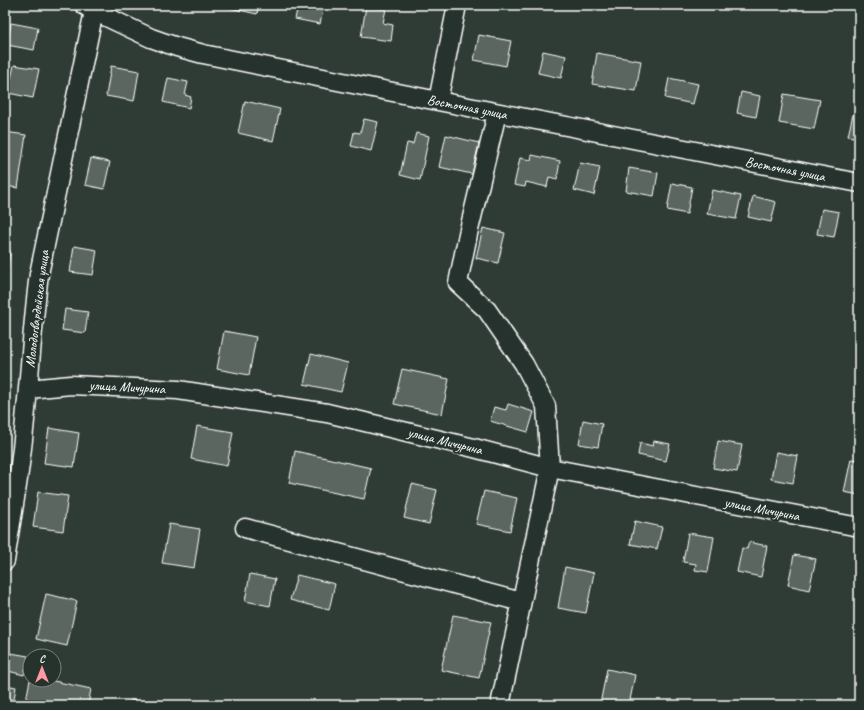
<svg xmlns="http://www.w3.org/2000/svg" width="864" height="710" font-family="Caveat,sans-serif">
	<rect width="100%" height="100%" fill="#2f3b35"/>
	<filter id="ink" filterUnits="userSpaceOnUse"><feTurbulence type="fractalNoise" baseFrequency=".025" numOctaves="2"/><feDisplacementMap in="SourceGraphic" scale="8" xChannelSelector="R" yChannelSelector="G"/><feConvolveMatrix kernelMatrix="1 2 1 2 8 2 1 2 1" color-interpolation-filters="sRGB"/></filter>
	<g filter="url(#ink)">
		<path fill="#5b6661" stroke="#fff" d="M 231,5 L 259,5 L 257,14 L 230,8 Z
			M 298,5 L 324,5 L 320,24 L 295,19 Z
			M 366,6 L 386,9 L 383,23 L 393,25 L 391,41 L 361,37 Z
			M 11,23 L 38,28 L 34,50 L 7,45 Z
			M 479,35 L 511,41 L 506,66 L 474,60 Z
			M 543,51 L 566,56 L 561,78 L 538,73 Z
			M 597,53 L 641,61 L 636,91 L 592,84 Z
			M 14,65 L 39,69 L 33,98 L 8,93 Z
			M 111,66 L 139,71 L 134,101 L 106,96 Z
			M 168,78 L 188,82 L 185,95 L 191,97 L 189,108 L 163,102 Z
			M 669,78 L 698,84 L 693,104 L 665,98 Z
			M 741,92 L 760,96 L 756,117 L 737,113 Z
			M 784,94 L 820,100 L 814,129 L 779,123 Z
			M 245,101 L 280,109 L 273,141 L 238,133 Z
			M 853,114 L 859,115 L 859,138 L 848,136 Z
			M 364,119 L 378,122 L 371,151 L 351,146 L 354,132 L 360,133 Z
			M 5,132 L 26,135 L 18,188 L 5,186 Z
			M 416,133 L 429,136 L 420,180 L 400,175 L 407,143 L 413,144 Z
			M 446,135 L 479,143 L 472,174 L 439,167 Z
			M 532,155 L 560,161 L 557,179 L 549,177 L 547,187 L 526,182 L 525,187 L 514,185 L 520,158 L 531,160 Z
			M 91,158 L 110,162 L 104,189 L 85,185 Z
			M 580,163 L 600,167 L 594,195 L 574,190 Z
			M 629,168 L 658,173 L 654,196 L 626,191 Z
			M 672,183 L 692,187 L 687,214 L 667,210 Z
			M 712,190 L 741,196 L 736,219 L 707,214 Z
			M 753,196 L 776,202 L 771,222 L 748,217 Z
			M 822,209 L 839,212 L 834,237 L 817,234 Z
			M 483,228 L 505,233 L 498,263 L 476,258 Z
			M 74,246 L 97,250 L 93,275 L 70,272 Z
			M 5,250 L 10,251 L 5,288 Z
			M 65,309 L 88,312 L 85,333 L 62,330 Z
			M 224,331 L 256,337 L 249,375 L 217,369 Z
			M 311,354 L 348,363 L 341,392 L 304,384 Z
			M 402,369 L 449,379 L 442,414 L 394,404 Z
			M 508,404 L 534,412 L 528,432 L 490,421 L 494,407 L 506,410 Z
			M 583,420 L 602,424 L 598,447 L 579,444 Z
			M 197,426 L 233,432 L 227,466 L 191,459 Z
			M 49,428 L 79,433 L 74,467 L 44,463 Z
			M 654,441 L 670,444 L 666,461 L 638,455 L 640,443 L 653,446 Z
			M 718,441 L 742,445 L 737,472 L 713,468 Z
			M 295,451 L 371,468 L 364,499 L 289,483 Z
			M 776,452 L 798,456 L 793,483 L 771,479 Z
			M 851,459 L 859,460 L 859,495 L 844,492 Z
			M 412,484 L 437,490 L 429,524 L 404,518 Z
			M 484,491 L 517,498 L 510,531 L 476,524 Z
			M 38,492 L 68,496 L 63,531 L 33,527 Z
			M 635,521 L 662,527 L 657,549 L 630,544 Z
			M 169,524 L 200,529 L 194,568 L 162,563 Z
			M 688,533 L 714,537 L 708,572 L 695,570 L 696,564 L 683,562 Z
			M 749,542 L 767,546 L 761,577 L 737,572 L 742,548 L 747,549 Z
			M 794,555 L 816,559 L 809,590 L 788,585 Z
			M 565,567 L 594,573 L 586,613 L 558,608 Z
			M 250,574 L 275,579 L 270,606 L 245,601 Z
			M 297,575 L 335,584 L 329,610 L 290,600 Z
			M 46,594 L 77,601 L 67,646 L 36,639 Z
			M 453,615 L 491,622 L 479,678 L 441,670 Z
			M 11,653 L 28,656 L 24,675 L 8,671 Z
			M 607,669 L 635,675 L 629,705 L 600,704 Z
			M 30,680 L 49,680 L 91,689 L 88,705 L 25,705 Z
			M 5,685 L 16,687 L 13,705 L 5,705 Z
			M 131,700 L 160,705 L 130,705 Z"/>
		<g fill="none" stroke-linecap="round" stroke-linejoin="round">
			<g stroke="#fff" stroke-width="21">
				<path id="minor" d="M 84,5 L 94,11 L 151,38 L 177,47 L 203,54 L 438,101 L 859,183
					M 438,101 L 457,5
					M 497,113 L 468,234 L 458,283 L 487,310 L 524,364 L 546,406 L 550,468 L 500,705
					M 28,389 L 71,385 L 178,390 L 327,413 L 474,448 L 550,468 L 859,527
					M 245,528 L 521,602
					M 5,561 C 10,526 17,491 21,456 C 29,395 31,334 39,274 L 94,11"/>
			</g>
			<use href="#minor" stroke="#26332d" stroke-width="18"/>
		</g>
	</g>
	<g text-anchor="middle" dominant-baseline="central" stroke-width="4" stroke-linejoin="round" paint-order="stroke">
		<g font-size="14" fill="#fff" stroke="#26332d">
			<text transform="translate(467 107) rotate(11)">Восточная улица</text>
			<text transform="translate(785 169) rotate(11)">Восточная улица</text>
			<text transform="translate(37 309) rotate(-83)">Молодогвардейская улица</text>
			<text transform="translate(127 387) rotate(3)">улица Мичурина</text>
			<text transform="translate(445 441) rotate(14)">улица Мичурина</text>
			<text transform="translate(762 509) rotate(11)">улица Мичурина</text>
		</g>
	</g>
	<rect width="864" height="710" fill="none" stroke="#26332d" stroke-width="20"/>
	<rect x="10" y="10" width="844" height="690" fill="none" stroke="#fff" stroke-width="1.5" filter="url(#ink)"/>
	<g transform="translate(42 668)"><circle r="19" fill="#26332d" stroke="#7d8581"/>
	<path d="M0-3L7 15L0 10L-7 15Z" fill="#ff9aa2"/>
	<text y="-6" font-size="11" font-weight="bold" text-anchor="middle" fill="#ffffff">С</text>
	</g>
</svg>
